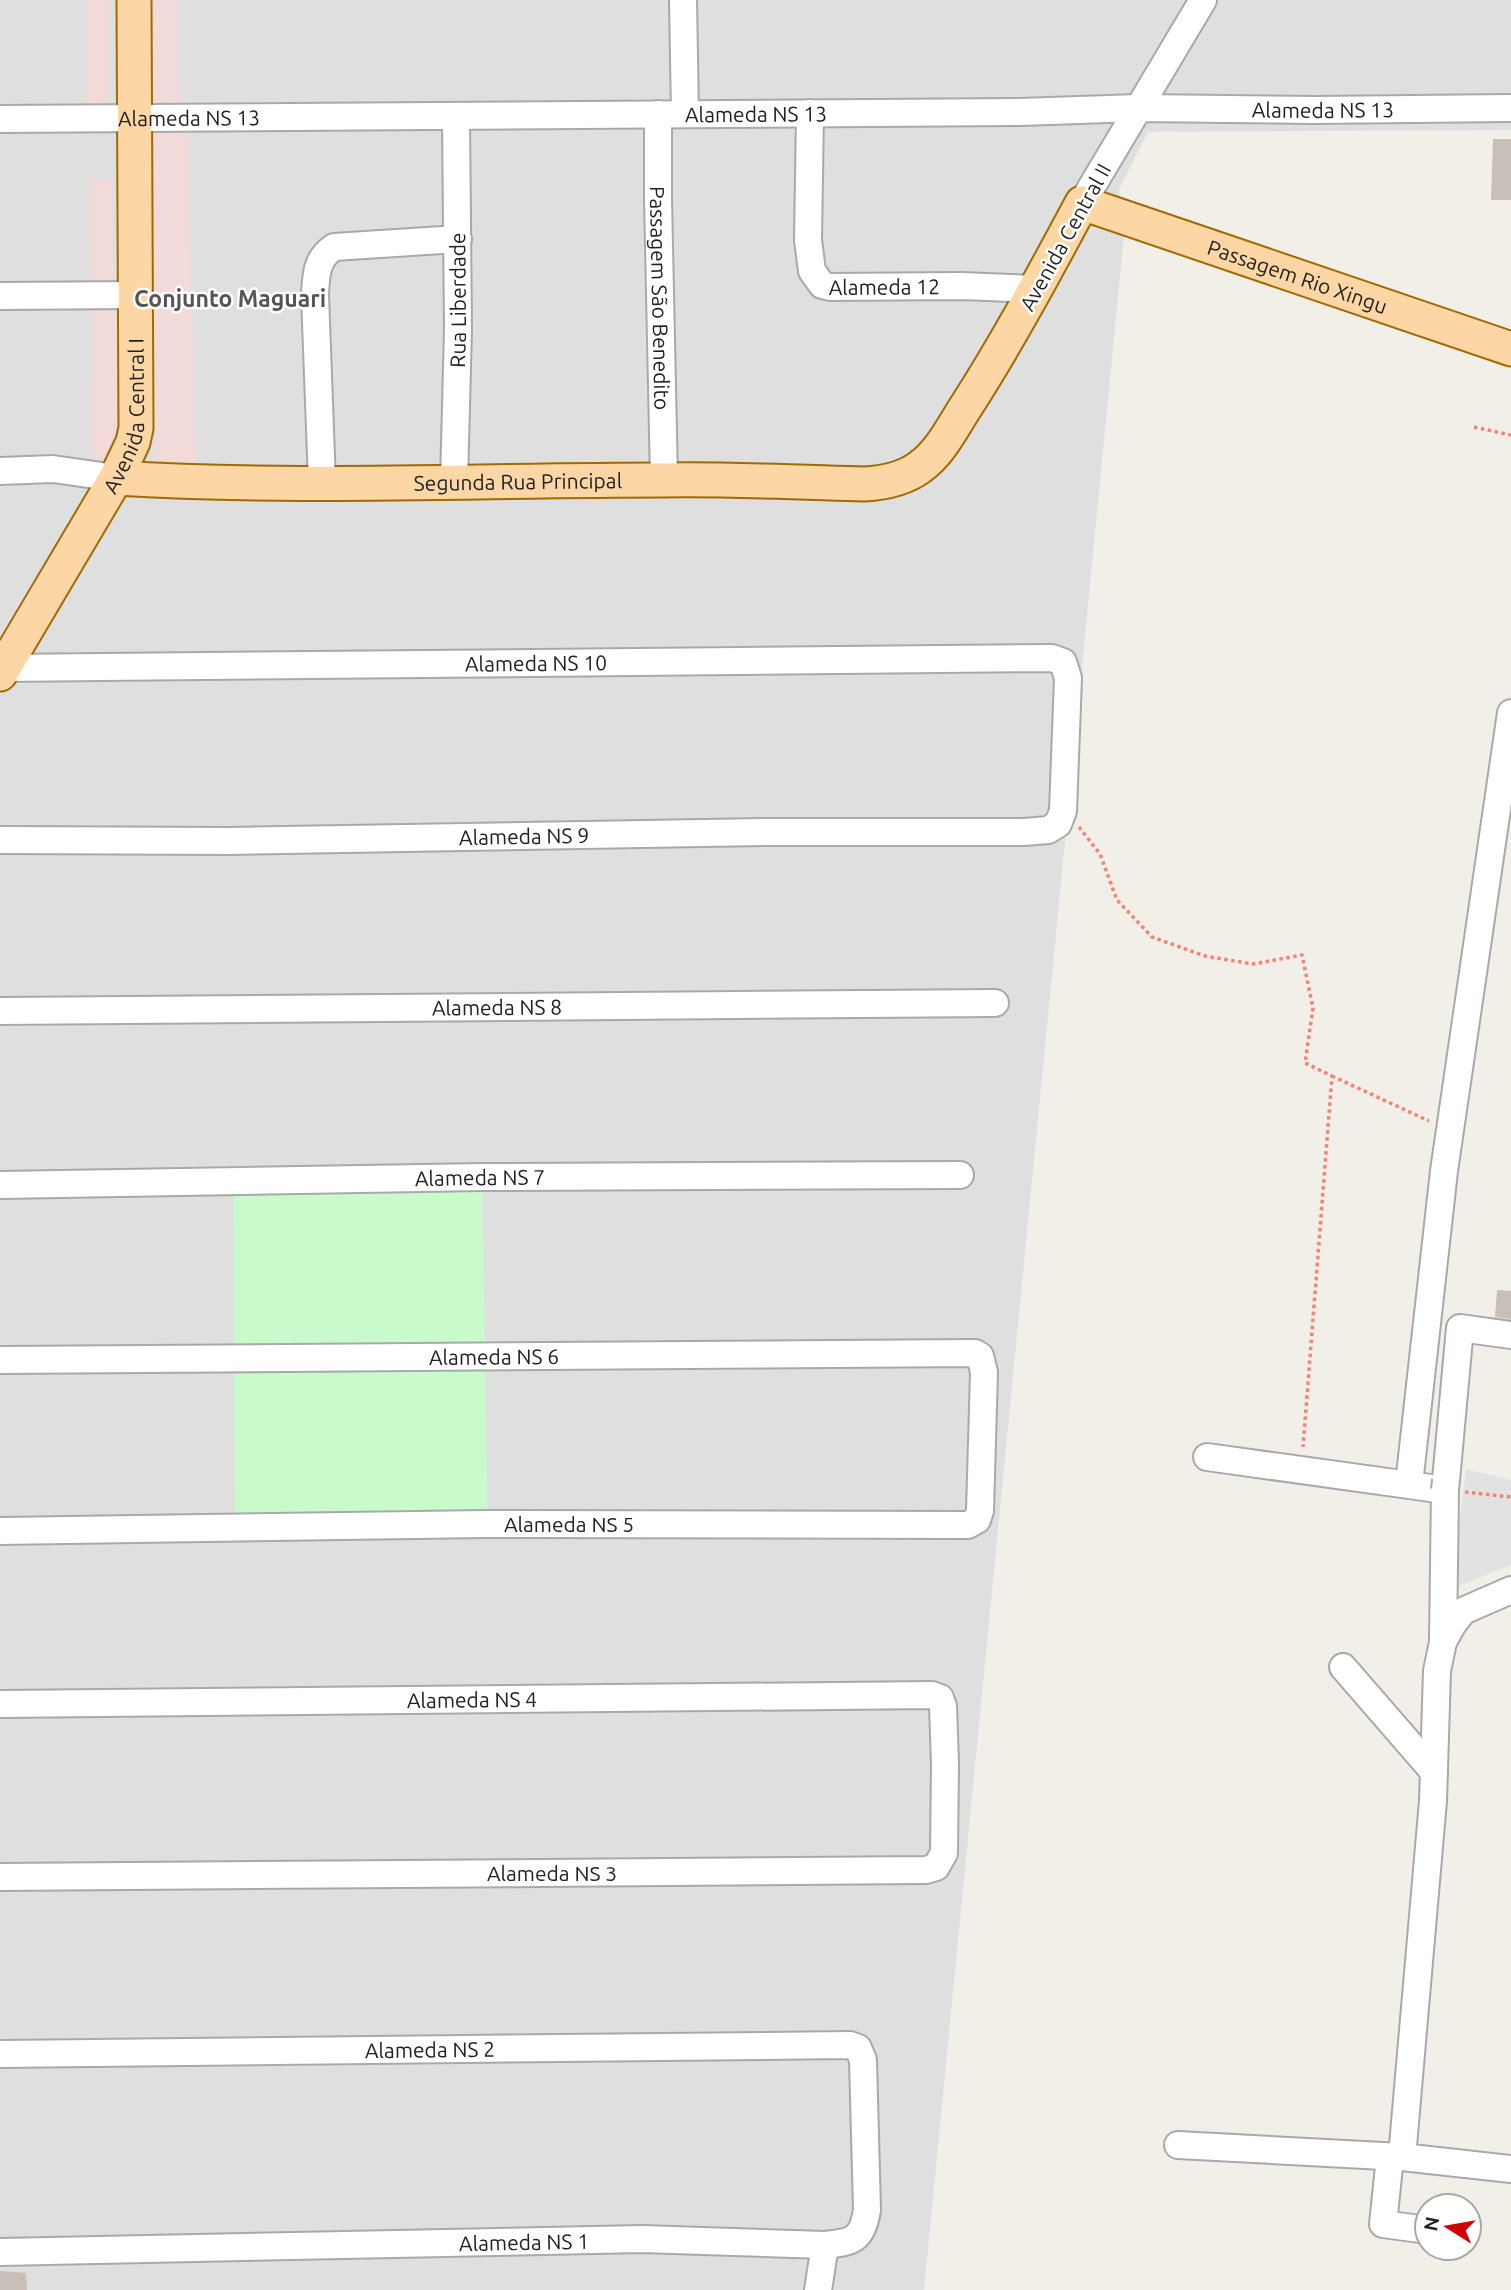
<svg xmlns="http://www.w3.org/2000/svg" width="1511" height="2290" font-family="Ubuntu,sans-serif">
	<rect width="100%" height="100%" fill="#f2efe9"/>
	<path fill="#e0dfdf" d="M 0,0 L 1511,0 L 1511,130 L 1148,132 L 1119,189 L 1124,235 L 924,2290 L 0,2290 Z"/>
	<path fill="#f2dad9" d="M 88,0 L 110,0 L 107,114 L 85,114 Z
		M 151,0 L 177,0 L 180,114 L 153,114 Z
		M 187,125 L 196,469 L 156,471 L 146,127 Z
		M 90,179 L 113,179 L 113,283 L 91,283 Z
		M 92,305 L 117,306 L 116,458 L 91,458 Z"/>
	<path fill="#c8facc" d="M 482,1180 L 488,1529 L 235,1533 L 233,1183 Z"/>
	<path fill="#e2e2e2" d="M 1466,1469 L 1511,1480 L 1511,1565 L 1451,1589 Z"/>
	<path fill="#c7bfb8" d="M 1493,139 L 1511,139 L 1511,200 L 1491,200 Z
		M 1497,1290 L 1511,1291 L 1511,1319 L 1495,1317 Z
		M 0,2271 L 26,2273 L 27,2290 L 0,2290 Z"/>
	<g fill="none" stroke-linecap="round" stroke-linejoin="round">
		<g stroke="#a9a9a9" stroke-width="30">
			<g id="minor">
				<path d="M 683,0 L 685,114"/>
				<path id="s1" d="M 810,113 L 808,240 L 812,271 L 822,285 L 830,287 L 961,286 L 1037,289"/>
				<path id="s2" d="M 658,114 L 658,199 L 664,479"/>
				<path id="s3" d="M 0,119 L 1019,112 L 1139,108 L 1314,110 L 1511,108"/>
				<path d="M 1082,203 L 1203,0"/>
				<path d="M 0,296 L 136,295"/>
				<path d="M 0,471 L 53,469 L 116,478"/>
				<path id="s4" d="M 454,482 L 458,329 L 456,118"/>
				<path d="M 322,483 L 315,295 C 316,275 316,259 334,247 L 458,239"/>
				<path id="s5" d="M 0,668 L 1052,658 L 1063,662 L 1068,678 L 1063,811 L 1058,824 L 1048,830 L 1024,832 L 765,832 L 229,841 L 0,840"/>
				<path id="s6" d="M 0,1011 L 995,1003"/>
				<path id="s7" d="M 0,1185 L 483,1177 L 960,1175"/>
				<path id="s8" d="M 0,1360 L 975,1353 L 980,1356 L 984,1372 L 980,1511 L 977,1520 L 968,1525 L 486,1524 L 0,1531"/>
				<path d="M 1207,1457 L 1445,1490 L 1443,1640"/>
				<path d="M 1446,1480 L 1460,1328 L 1511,1335"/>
				<path d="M 1409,1484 L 1444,1171 L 1511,713"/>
				<path d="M 1343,1667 L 1434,1772"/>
				<path id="s9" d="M 0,1704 L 932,1695 L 940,1698 L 943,1706 L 945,1764 L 944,1853 L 936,1867 L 926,1870 L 0,1877"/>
				<path id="s10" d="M 0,2054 L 850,2045 L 858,2048 L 863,2060 L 867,2210 C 862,2241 852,2242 825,2245 L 642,2239 L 0,2252"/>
				<path d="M 1178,2145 L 1402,2157 L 1511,2169"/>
				<path d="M 1390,2157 L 1383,2224 L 1427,2230"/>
				<path d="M 1402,2157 L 1433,1801 L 1437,1671 L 1443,1642 L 1453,1624 L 1463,1611 L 1511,1590"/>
				<path d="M 818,2290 L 825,2245"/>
			</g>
		</g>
		<g stroke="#a06b00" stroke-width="37">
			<g id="major">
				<path id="s11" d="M 116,478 C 298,489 481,480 663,480 C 730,479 797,482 864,484 C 884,483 904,479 920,467 C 940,453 952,428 965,408 C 1008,341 1045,272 1082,203 L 1511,349"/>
				<path id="s12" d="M 0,674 L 116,478 L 133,442 L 136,428 L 134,0"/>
			</g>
		</g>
		<path stroke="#fa8072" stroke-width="3.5" stroke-dasharray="3.5 3.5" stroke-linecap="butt" d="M 1474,427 L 1511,435
			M 1079,827 L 1100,854 L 1117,900 L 1152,937 L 1205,956 L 1253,964 L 1302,955 L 1313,1008 L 1305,1063 L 1332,1076 L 1303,1447
			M 1332,1076 L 1429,1121
			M 1465,1492 L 1511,1497"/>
		<use href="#minor" stroke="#fff" stroke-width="26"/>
		<use href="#major" stroke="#fcd6a4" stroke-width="33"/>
		<g stroke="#a9a9a9" stroke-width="30" stroke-linecap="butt">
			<path id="minor-bridge" d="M 1445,1490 L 1446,1480"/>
		</g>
		<use href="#minor-bridge" stroke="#fff" stroke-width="26"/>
	</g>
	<g text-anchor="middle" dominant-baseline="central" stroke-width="5" stroke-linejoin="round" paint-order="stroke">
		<g font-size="21" fill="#222" stroke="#fff">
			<text stroke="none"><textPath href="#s3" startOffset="1323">Alameda NS 13</textPath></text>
			<text stroke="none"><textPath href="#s3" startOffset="756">Alameda NS 13</textPath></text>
			<text stroke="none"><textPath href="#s3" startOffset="189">Alameda NS 13</textPath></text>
			<text transform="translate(1065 237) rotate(-61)">Avenida Central II</text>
			<text stroke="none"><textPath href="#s11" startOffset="1346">Passagem Rio Xingu</textPath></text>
			<text stroke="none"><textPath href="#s1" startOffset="238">Alameda 12</textPath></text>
			<text stroke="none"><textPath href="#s2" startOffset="184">Passagem São Benedito</textPath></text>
			<text stroke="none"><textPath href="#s4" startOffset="182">Rua Liberdade</textPath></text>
			<text stroke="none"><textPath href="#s12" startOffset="292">Avenida Central I</textPath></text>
			<text stroke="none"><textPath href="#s11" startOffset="402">Segunda Rua Principal</textPath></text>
			<text stroke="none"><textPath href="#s5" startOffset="536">Alameda NS 10</textPath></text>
			<text transform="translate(524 836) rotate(-1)">Alameda NS 9</text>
			<text stroke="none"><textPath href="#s6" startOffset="497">Alameda NS 8</textPath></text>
			<text stroke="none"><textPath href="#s7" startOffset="480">Alameda NS 7</textPath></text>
			<text stroke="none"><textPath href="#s8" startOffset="494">Alameda NS 6</textPath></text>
			<text x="569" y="1524">Alameda NS 5</text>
			<text stroke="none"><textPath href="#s9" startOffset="472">Alameda NS 4</textPath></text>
			<text x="552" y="1873">Alameda NS 3</text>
			<text stroke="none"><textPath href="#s10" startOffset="430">Alameda NS 2</textPath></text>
			<text transform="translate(524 2242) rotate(-1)">Alameda NS 1</text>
		</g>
		<g font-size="23" font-weight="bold" fill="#555" stroke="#fff">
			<text x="230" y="298">Conjunto Maguari</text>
		</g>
	</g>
	<g transform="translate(1448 2227) rotate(281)"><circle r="33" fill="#ffffff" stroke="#a7a7a7" stroke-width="2"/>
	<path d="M0-5L12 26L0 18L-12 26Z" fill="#d40000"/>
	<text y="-10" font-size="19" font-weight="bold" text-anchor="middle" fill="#222222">N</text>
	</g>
</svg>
